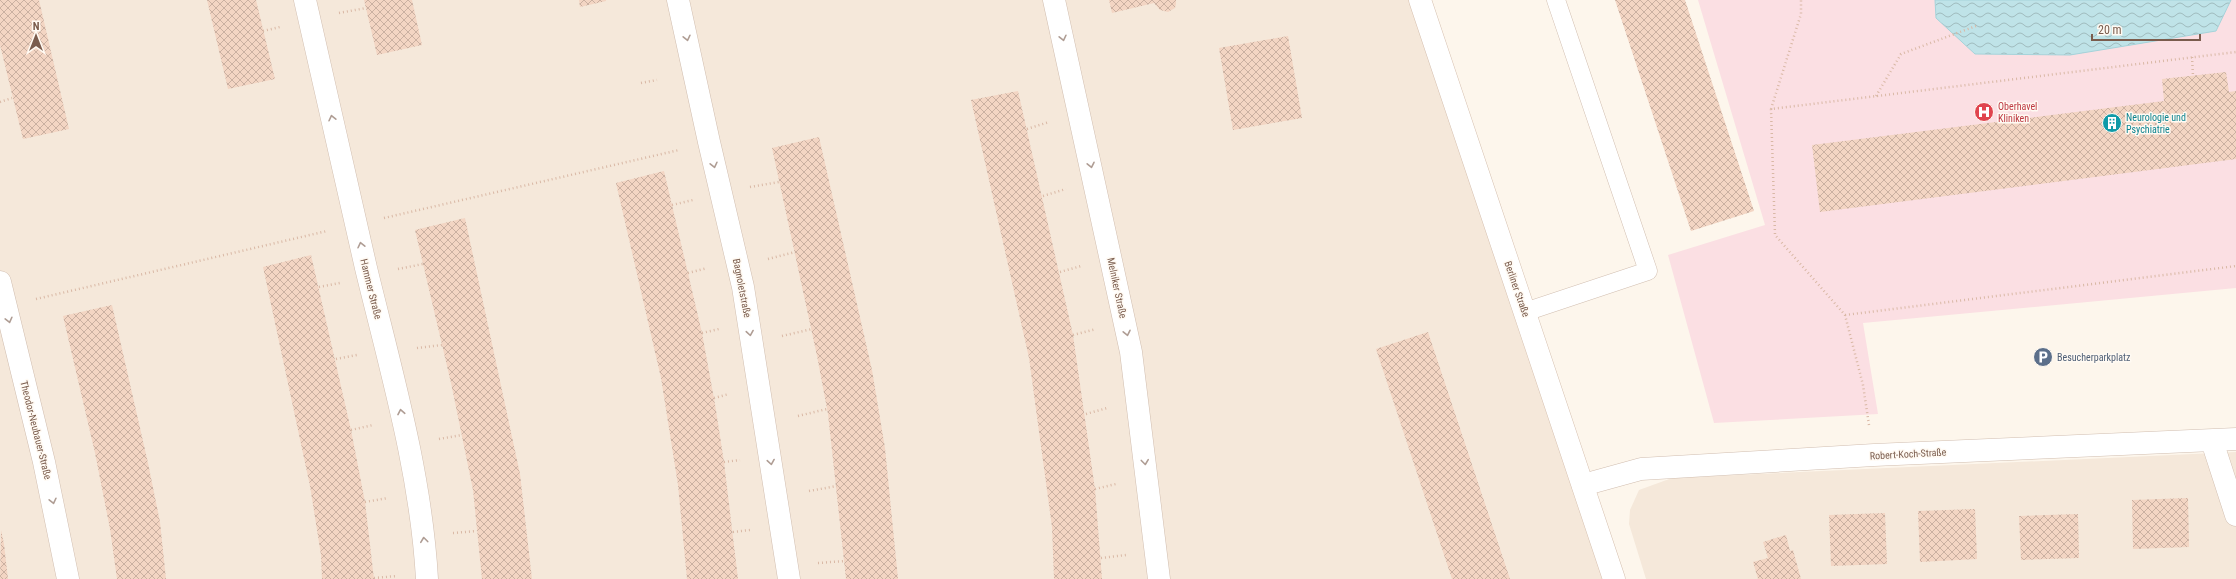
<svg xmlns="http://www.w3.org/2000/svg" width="2236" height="579" font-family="'Roboto Condensed',sans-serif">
	<defs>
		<pattern id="water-waves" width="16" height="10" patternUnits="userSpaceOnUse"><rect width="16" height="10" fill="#bfe3e8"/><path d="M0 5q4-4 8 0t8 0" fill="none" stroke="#a0bbbe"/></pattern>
		<pattern id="building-cross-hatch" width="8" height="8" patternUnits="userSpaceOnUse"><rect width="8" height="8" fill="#f3d5c3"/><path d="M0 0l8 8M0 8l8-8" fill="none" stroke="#cab0a1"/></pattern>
	</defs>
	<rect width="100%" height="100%" fill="#fdf6ec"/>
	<path fill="#f5e8da" d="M 0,0 L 1410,0 L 1603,579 L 0,579 Z
		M 2236,452 L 2236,579 L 1646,579 L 1629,524 L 1630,510 L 1639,490 L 1672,478 Z"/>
	<path fill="#fbdfe3" d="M 1698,0 L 2236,0 L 2236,288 L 1863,323 L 1878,414 L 1714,423 L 1668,255 L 1765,225 Z"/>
	<path fill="url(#water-waves)" stroke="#a5d3da" d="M 1935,0 L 2231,0 L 2216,31 L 2070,55 L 1975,54 L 1936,18 Z"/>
	<path fill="url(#building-cross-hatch)" d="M 0,0 L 39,0 L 69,129 L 23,139 L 0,45 Z
		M 207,0 L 256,0 L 275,79 L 228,89 Z
		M 364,0 L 412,0 L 422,45 L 377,55 Z
		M 579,0 L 606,0 L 606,1 L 580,7 Z
		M 1109,0 L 1176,0 L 1176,4 L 1175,8 L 1168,12 L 1160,10 L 1154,3 L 1112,13 Z
		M 1615,0 L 1685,0 L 1754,211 L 1691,231 Z
		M 1288,36 L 1302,118 L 1233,130 L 1219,48 Z
		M 2226,72 L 2229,92 L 2236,91 L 2236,159 L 1820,212 L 1812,145 L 2164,101 L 2162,79 Z
		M 1018,91 L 1073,335 L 1095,489 L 1102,579 L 1054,579 L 1052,527 L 1029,358 L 971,100 Z
		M 819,137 L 872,370 L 885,448 L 898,579 L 846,579 L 828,414 L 817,356 L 772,148 Z
		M 664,171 L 702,333 L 715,404 L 724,462 L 738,579 L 687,579 L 678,485 L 661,378 L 616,183 Z
		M 465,218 L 520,474 L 532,579 L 482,579 L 473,490 L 451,383 L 415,230 Z
		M 311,255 L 351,430 L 365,502 L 374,579 L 322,579 L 321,555 L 310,486 L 263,267 Z
		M 112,305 L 148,463 L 160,522 L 166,579 L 117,579 L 110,529 L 95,453 L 63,316 Z
		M 1428,332 L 1510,579 L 1452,579 L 1376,349 Z
		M 2188,498 L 2189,547 L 2133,549 L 2132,500 Z
		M 1975,509 L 1977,559 L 1920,562 L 1918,511 Z
		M 1885,513 L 1887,564 L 1831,566 L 1829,515 Z
		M 2078,514 L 2079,558 L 2021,560 L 2019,516 Z
		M 1,530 L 4,544 L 8,579 L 0,579 Z
		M 1786,535 L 1790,551 L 1793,550 L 1801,579 L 1758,579 L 1753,562 L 1768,558 L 1763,542 Z"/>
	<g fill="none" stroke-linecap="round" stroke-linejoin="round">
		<g stroke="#d1beb0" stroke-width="19">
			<path id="service" d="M 1525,312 L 1648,271 L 1556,0"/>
		</g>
		<g stroke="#d1beb0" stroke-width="23">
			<path id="minor" d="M 305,0 C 326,89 345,179 366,268 C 391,371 421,473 427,579
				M 678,0 L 709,142 L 743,287 L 789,579
				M 1054,0 L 1131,352 L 1159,579
				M 0,282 L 44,462 L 68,579
				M 2212,441 L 2236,515"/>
		</g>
		<g stroke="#d1beb0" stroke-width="23">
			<path id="tertiary" d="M 1583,485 L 1641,469 L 1874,455 L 2236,439"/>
		</g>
		<g stroke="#d6c0b0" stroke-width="23">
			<path id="secondary" d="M 1420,0 L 1614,579"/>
		</g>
		<path stroke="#d9b8a5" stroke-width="2.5" stroke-dasharray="1 3" stroke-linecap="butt" d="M 339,13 L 366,8
			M 263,31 L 280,27
			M 2192,57 L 2193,76
			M 641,83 L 657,80
			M 1876,96 L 1901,54 L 1976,26
			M 0,102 L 12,98
			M 1771,109 L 1801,14 L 1801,0
			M 1027,129 L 1049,122
			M 750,187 L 779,182
			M 1043,196 L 1066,189
			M 672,205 L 693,200
			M 384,218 L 679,150
			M 768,259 L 795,252
			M 398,269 L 423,264
			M 1060,272 L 1081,266
			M 688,273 L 707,268
			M 319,287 L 340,283
			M 36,299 L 327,231
			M 1845,315 L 2236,266
			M 702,333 L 719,329
			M 1073,335 L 1096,329
			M 782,336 L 812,329
			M 417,348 L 442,345
			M 336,359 L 357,355
			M 714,398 L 729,394
			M 1086,414 L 1107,408
			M 798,416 L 827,409
			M 1869,425 L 1863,385 L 1845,315 L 1775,235 L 1771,109 L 2236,52
			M 351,430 L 373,425
			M 439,439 L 462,435
			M 724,462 L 740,460
			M 1095,489 L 1116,484
			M 809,491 L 837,486
			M 365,502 L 388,498
			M 733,532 L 750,530
			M 453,533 L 477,531
			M 1101,558 L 1126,555
			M 818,563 L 845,561
			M 374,578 L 397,576"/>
		<use href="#service" stroke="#fff" stroke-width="18"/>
		<use href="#minor" stroke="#fff" stroke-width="22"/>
		<use href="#tertiary" stroke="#fff" stroke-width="22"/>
		<use href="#secondary" stroke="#fff" stroke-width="22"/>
	</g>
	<defs><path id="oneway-chevron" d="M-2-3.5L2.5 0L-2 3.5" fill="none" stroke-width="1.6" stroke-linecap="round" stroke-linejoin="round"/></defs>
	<g stroke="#af9d94">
		<use href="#oneway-chevron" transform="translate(687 38) rotate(77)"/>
		<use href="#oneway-chevron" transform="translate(1063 38) rotate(77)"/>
		<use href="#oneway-chevron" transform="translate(332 118) rotate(-103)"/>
		<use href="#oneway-chevron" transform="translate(714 165) rotate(77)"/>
		<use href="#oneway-chevron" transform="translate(1091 165) rotate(78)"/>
		<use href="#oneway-chevron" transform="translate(361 245) rotate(-103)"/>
		<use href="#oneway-chevron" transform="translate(9 320) rotate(76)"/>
		<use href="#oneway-chevron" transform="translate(750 333) rotate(81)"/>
		<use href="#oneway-chevron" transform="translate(1127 333) rotate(78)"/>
		<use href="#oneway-chevron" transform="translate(401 412) rotate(-101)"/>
		<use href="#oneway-chevron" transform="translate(771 462) rotate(81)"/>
		<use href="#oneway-chevron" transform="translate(1145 462) rotate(83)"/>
		<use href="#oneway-chevron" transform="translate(53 501) rotate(77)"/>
		<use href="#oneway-chevron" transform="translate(424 540) rotate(-97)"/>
	</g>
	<defs>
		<g id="hospital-disc" transform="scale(1)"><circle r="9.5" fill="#e0444e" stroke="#fffaf3"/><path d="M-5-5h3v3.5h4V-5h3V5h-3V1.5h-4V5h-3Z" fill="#fff"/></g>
		<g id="building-disc" transform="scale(1)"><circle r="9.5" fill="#0f9aa8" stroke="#fffaf3"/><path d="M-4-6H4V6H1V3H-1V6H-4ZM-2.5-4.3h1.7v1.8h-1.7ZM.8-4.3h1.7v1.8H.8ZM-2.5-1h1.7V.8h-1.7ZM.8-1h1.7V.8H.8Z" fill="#fff"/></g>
		<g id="parking-disc" transform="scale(1)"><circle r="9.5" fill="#5c6f8a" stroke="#fffaf3"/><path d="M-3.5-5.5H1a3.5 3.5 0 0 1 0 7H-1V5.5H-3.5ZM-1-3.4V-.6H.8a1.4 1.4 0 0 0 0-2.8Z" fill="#fff"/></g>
	</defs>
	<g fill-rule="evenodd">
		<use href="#hospital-disc" x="1984" y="112"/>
		<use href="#building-disc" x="2112" y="123"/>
		<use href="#parking-disc" x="2043" y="357"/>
	</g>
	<g text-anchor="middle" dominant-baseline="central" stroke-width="3" stroke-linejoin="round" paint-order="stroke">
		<g font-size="10" fill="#be3a42" stroke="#fffaf3" text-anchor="start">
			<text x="1998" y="106">Oberhavel<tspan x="1998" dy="12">Kliniken</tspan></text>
		</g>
		<g font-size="10" fill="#0d838f" stroke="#fffaf3" text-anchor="start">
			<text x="2126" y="117">Neurologie und<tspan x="2126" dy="12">Psychiatrie</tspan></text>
		</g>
		<g font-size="10" fill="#7a5c4d" stroke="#fffaf3">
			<text transform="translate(742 288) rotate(79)">Bagnoletstraße</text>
			<text transform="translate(1117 288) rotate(78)">Melniker Straße</text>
			<text transform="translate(371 289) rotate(76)">Hammer Straße</text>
			<text transform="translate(1517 289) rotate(71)">Berliner Straße</text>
			<text transform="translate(36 430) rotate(76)">Theodor-Neubauer-Straße</text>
			<text transform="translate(1908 454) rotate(-3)">Robert-Koch-Straße</text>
		</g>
		<g font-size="10" fill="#4e5e75" stroke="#fffaf3" text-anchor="start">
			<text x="2057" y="357">Besucherparkplatz</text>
		</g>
	</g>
	<g transform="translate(36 36)" stroke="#fffaf3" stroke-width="3" paint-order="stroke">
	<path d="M0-3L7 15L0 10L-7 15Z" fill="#7a5c4d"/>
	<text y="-6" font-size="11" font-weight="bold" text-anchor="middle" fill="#7a5c4d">N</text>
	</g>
	<path d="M2092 34v6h108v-6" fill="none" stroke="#7a5c4d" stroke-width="2"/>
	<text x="2098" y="34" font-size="12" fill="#7a5c4d" stroke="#fffaf3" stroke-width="3" paint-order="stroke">20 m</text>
</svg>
